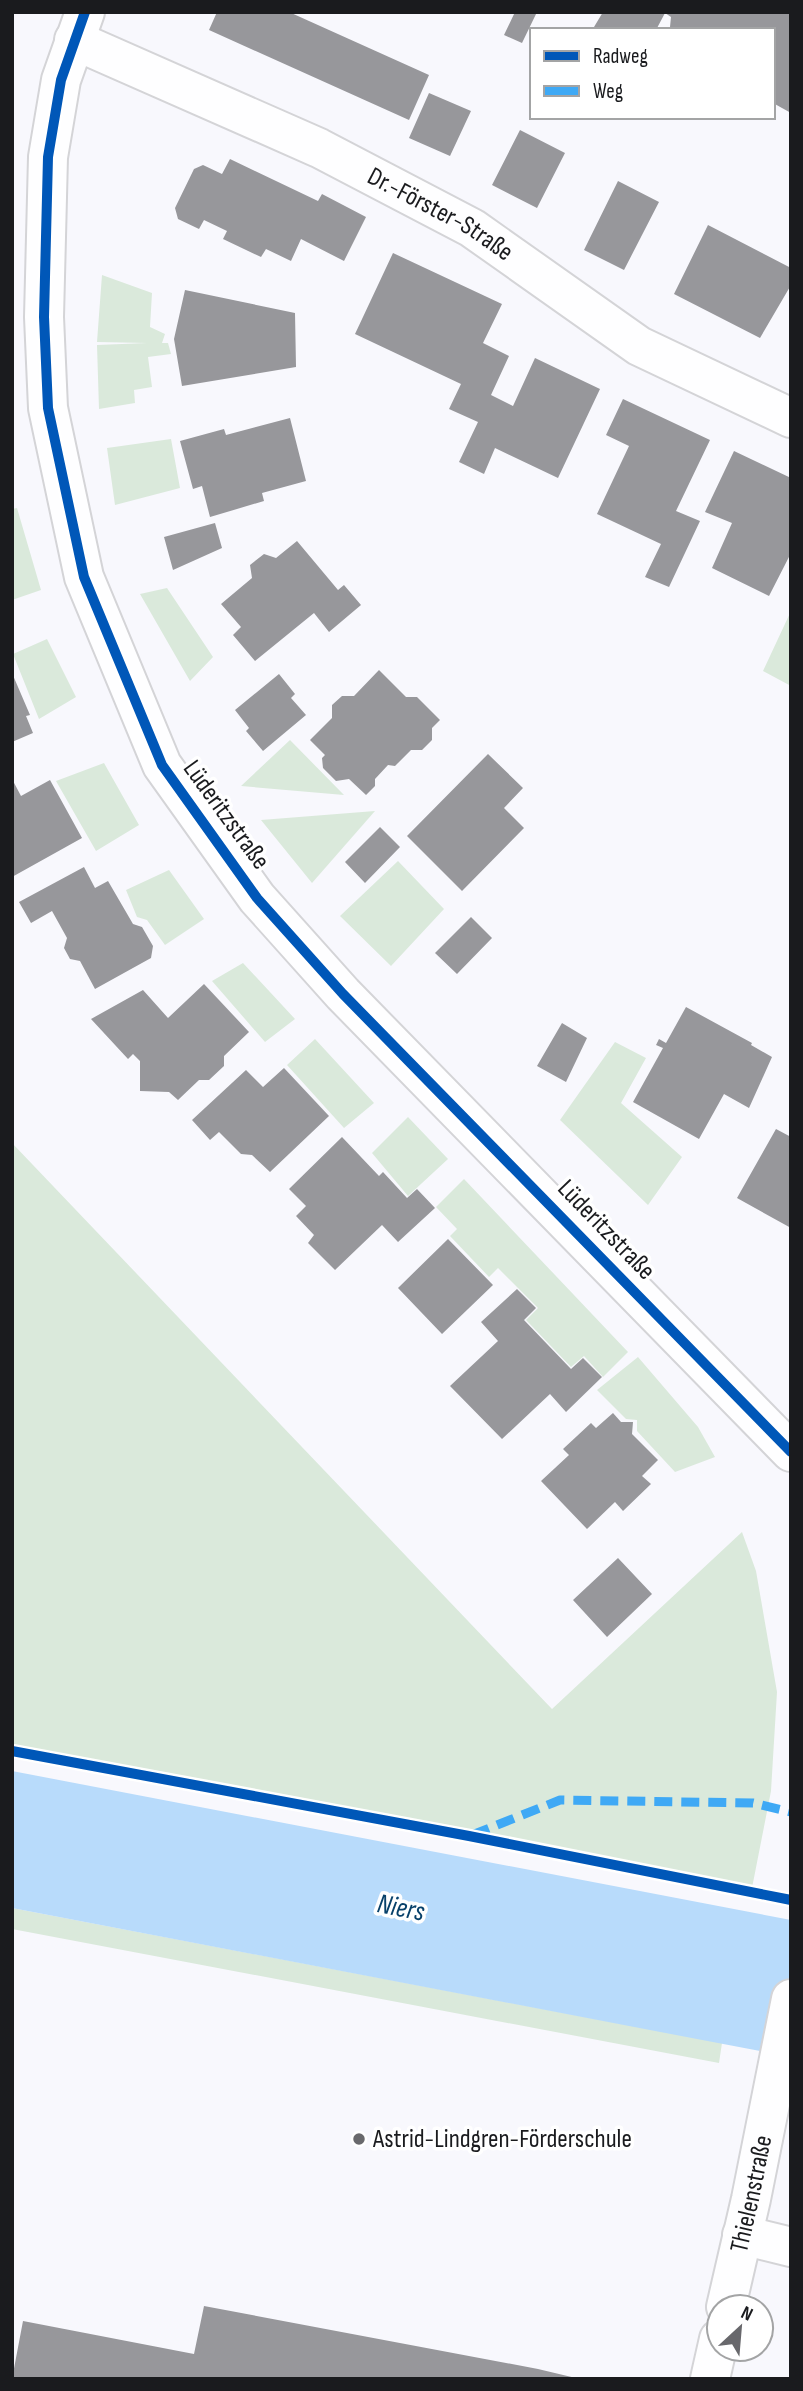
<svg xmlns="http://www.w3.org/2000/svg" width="803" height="2391" font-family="'Sofia Sans Condensed',sans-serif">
	<rect width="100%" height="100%" fill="#f8f8fd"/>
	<path fill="#dae9db" d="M 102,275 L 152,293 L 150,327 L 165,334 L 162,343 L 168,343 L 171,354 L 148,357 L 152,387 L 134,390 L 135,403 L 99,409 L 97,345 L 147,343 L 97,342 Z
		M 171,439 L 180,488 L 115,505 L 107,448 Z
		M 17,508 L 41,590 L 12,600 L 12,509 Z
		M 167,588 L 213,657 L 190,681 L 140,594 Z
		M 791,611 L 791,686 L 763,671 Z
		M 47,639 L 76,697 L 39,719 L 13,654 Z
		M 290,740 L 344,795 L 241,786 Z
		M 104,763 L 139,825 L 96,851 L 56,781 Z
		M 375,811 L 312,883 L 261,820 Z
		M 398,861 L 444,909 L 391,966 L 340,916 Z
		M 169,870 L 204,919 L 165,945 L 147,920 L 137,917 L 126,890 Z
		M 243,963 L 295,1019 L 265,1042 L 212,981 Z
		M 315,1039 L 374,1103 L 344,1128 L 287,1065 Z
		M 615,1042 L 646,1058 L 621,1103 L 682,1157 L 648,1205 L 560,1120 Z
		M 408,1117 L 448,1159 L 408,1196 L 372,1153 Z
		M 12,1143 L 552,1709 L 742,1532 L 756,1571 L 777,1692 L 771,1791 L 751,1893 L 12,1747 Z
		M 464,1179 L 628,1352 L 603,1377 L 584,1356 L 571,1367 L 526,1320 L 538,1308 L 498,1268 L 489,1277 L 450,1236 L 457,1229 L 436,1207 Z
		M 638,1357 L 698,1427 L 715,1457 L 675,1472 L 637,1431 L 637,1420 L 626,1419 L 597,1390 Z
		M 12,1908 L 722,2043 L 719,2063 L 12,1929 Z"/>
	<path fill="#b8dbfb" d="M 12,1771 L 791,1920 L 791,2057 L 12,1908 Z"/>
	<path fill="#97979b" d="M 217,12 L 289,12 L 429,75 L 409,120 L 209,30 Z
		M 515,12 L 537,12 L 522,43 L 504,35 Z
		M 603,12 L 791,12 L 791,113 L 773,103 L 773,30 L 674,30 L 670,27 L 671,17 L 665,13 L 656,30 L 598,30 L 594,27 Z
		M 429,93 L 471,111 L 450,156 L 409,138 Z
		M 520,130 L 565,153 L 537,208 L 492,185 Z
		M 230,159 L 318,201 L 322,194 L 366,217 L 344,261 L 301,239 L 291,261 L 266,249 L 261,257 L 223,239 L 227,231 L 204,220 L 199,229 L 178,219 L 175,208 L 194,169 L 203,165 L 222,174 Z
		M 618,181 L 659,202 L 624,270 L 584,250 Z
		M 708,225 L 791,268 L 791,285 L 760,338 L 674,294 Z
		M 393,253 L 502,304 L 483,343 L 509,356 L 491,395 L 513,406 L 535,358 L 600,389 L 558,478 L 495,448 L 484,474 L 459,462 L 478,422 L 449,409 L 461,384 L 355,334 Z
		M 185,290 L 295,313 L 296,367 L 182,386 L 174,339 Z
		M 623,399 L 710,440 L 676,511 L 700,521 L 669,587 L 645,577 L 661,544 L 597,514 L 629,446 L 606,435 Z
		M 290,418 L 306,481 L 262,493 L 264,501 L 210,517 L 202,486 L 193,489 L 180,441 L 224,429 L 226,435 Z
		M 734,451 L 791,478 L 791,553 L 769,596 L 712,568 L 732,523 L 705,512 Z
		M 215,523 L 222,548 L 173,570 L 164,537 Z
		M 297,541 L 338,590 L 344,585 L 361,605 L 329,632 L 314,613 L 255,661 L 233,635 L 241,627 L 221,604 L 252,578 L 250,565 L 264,554 L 276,558 Z
		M 379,670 L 406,697 L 417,697 L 440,720 L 432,728 L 432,740 L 422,750 L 411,750 L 395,766 L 388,765 L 375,779 L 375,786 L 366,795 L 349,779 L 336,781 L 323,768 L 322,758 L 325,755 L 310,740 L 332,718 L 332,705 L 342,696 L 354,696 Z
		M 12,673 L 30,715 L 26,716 L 33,733 L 12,742 Z
		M 279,674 L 295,694 L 291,698 L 306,715 L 263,751 L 246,731 L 249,728 L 235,710 Z
		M 488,754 L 523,788 L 504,808 L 524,828 L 462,891 L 407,836 Z
		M 12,779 L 21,796 L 50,780 L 82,838 L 12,877 Z
		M 380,827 L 400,847 L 365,883 L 345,862 Z
		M 84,867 L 95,888 L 108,881 L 133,924 L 142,927 L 153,946 L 151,958 L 95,989 L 80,961 L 70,959 L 64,948 L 67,938 L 52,911 L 31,923 L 19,902 Z
		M 471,917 L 492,938 L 457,974 L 435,953 Z
		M 204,984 L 249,1032 L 224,1056 L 224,1066 L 209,1080 L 199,1080 L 178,1100 L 169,1092 L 140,1091 L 140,1061 L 133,1054 L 128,1059 L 91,1019 L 143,990 L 168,1018 Z
		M 686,1007 L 752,1043 L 751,1045 L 772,1057 L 749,1108 L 724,1094 L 699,1139 L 633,1102 L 663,1048 L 656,1045 L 659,1039 L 666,1043 Z
		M 562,1023 L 587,1038 L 566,1082 L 537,1066 Z
		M 284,1068 L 329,1116 L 270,1172 L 252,1155 L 241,1154 L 219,1132 L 210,1140 L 192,1120 L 246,1070 L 263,1087 Z
		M 776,1129 L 791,1137 L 791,1228 L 737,1198 Z
		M 342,1137 L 379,1176 L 383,1172 L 407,1198 L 417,1189 L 435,1208 L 398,1242 L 382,1225 L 335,1270 L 308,1243 L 314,1235 L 296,1216 L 306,1206 L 289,1189 Z
		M 448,1239 L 493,1285 L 442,1334 L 398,1288 Z
		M 517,1289 L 536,1308 L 524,1320 L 571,1369 L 583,1358 L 602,1377 L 566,1412 L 550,1394 L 502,1439 L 450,1386 L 498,1341 L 481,1322 Z
		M 613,1413 L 621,1422 L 633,1422 L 632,1434 L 658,1460 L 642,1476 L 651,1484 L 623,1511 L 615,1502 L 587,1529 L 541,1481 L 569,1455 L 563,1449 L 591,1423 L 596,1428 Z
		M 618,1558 L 652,1594 L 607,1637 L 573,1600 Z
		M 204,2306 L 538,2369 L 580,2379 L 12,2379 L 23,2321 L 194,2354 Z"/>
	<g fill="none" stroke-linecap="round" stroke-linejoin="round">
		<g stroke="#d4d4d7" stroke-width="42">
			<g id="minor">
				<path d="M 85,12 L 61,80 L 48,157 L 44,317 L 48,408 L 84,577 L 162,765 L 257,898 L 343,994 L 791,1452"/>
				<path id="s1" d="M 74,40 L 319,148 L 472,228 L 639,346 L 791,418"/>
				<path d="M 742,2235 L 791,2247"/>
				<path id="s2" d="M 726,2307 L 751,2199 L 791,1999"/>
				<path d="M 710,2379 L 719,2339"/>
			</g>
		</g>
		<use href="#minor" stroke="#fefeff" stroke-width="38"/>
		<path stroke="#3fa9f5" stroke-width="9" stroke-dasharray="18 9" stroke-linecap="butt" d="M 472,1835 L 560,1800 L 753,1803 L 791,1812"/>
		<g stroke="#fff" stroke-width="15">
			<path id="cycleway" d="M 85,12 L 61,80 L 48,157 L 44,317 L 48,408 L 84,577 L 162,765 L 257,898 L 343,994 L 791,1452
				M 12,1751 L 469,1836 L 791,1900"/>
		</g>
		<use href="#cycleway" stroke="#0057b8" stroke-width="10"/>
	</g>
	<circle fill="#68686c" stroke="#fff" stroke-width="2.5" cx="359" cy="2139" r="7"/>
	<g text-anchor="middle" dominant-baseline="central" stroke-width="7" stroke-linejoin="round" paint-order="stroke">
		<g font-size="26" fill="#1a1b1e" stroke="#fff">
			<text stroke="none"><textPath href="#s1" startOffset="406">Dr.-Förster-Straße</textPath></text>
			<text transform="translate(226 815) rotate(54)">Lüderitzstraße</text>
			<text transform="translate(606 1230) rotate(46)">Lüderitzstraße</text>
			<text stroke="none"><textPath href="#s2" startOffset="116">Thielenstraße</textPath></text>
		</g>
		<g font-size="26" fill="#1a1b1e" stroke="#fff" text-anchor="start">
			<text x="373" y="2139">Astrid-Lindgren-Förderschule</text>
		</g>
		<g font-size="28" font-style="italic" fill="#08416a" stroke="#fff">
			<text transform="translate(401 1908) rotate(11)">Niers</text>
		</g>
	</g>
	<rect width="803" height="2391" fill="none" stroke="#1a1b1e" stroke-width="28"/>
	<rect x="530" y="28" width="245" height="91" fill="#ffffff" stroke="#a3a4a5" stroke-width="2"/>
	<rect x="544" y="51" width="35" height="10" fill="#0057b8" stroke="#a3a4a5" stroke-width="2"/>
	<text x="593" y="63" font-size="21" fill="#1a1b1e">Radweg</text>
	<rect x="544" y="86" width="35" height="10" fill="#3fa9f5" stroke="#a3a4a5" stroke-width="2"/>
	<text x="593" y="98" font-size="21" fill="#1a1b1e">Weg</text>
	<g transform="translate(740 2328) rotate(26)"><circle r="33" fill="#ffffff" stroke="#a3a4a5" stroke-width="2"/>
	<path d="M0-5L12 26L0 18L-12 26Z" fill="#68686c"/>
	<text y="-10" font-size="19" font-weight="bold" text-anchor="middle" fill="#1a1b1e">N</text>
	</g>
</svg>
